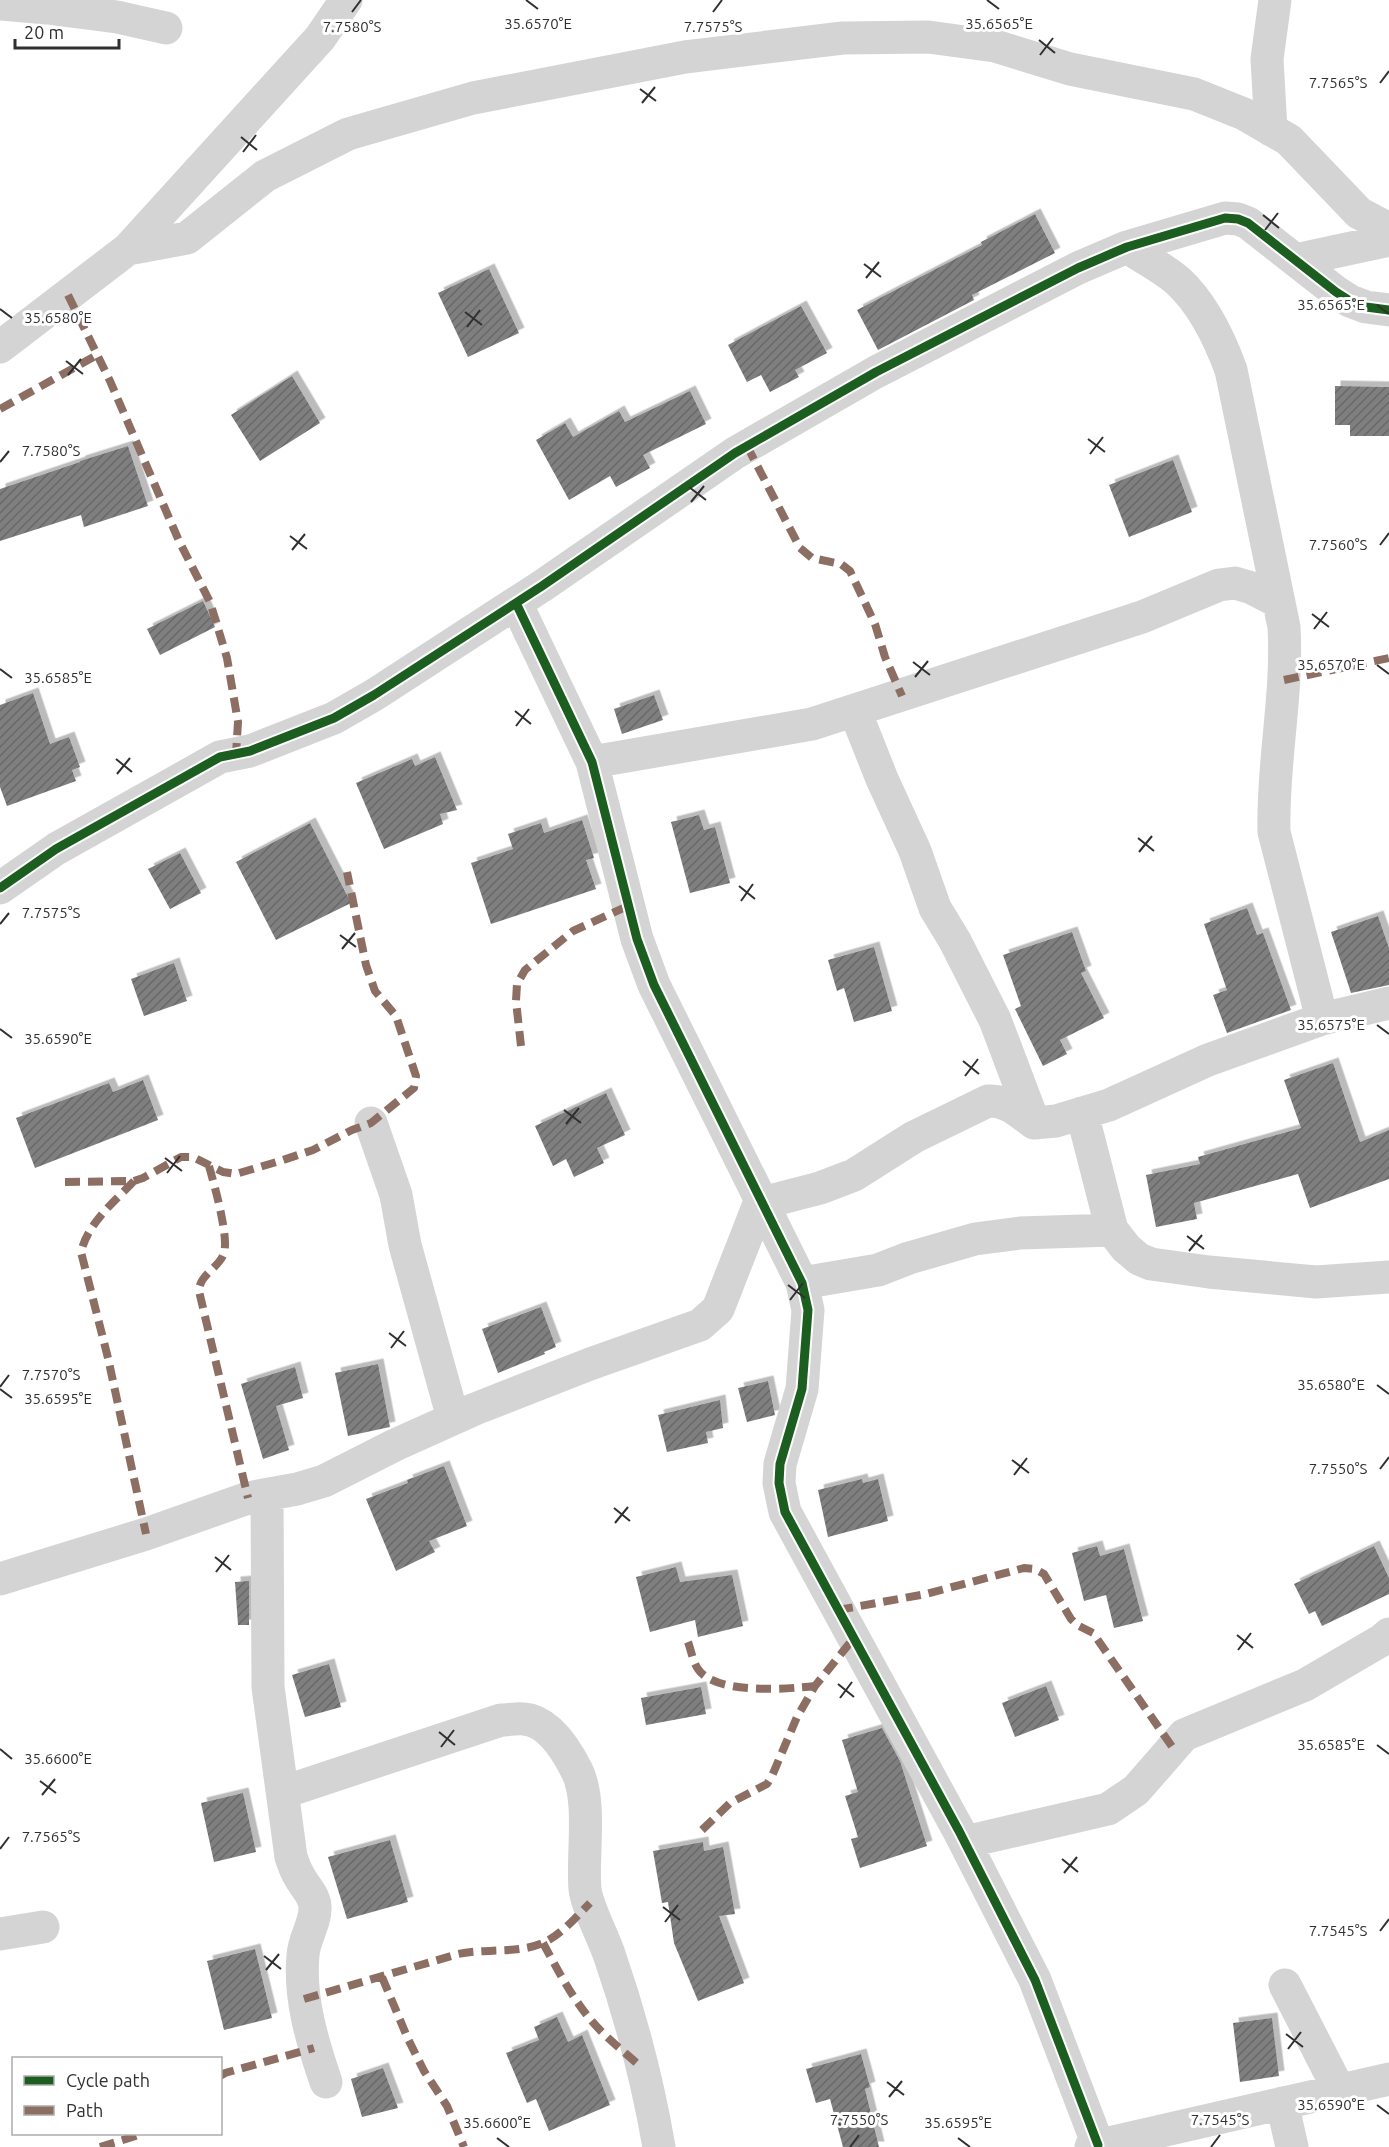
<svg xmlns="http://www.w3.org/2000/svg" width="1389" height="2147" font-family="Ubuntu,sans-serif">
	<defs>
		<pattern id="building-hatch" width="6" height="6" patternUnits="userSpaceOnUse" patternTransform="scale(1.5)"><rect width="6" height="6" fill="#7f7f7f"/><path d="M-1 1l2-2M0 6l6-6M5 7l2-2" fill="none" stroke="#686868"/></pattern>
		<filter id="shadow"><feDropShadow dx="5.5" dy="-5.5" stdDeviation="0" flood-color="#0004"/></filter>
	</defs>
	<rect width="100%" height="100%" fill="#fff"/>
	<path fill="url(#building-hatch)" filter="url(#shadow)" d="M 1035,214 L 1055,253 L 972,295 L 974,300 L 878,350 L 857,310 L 982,245 L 981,242 Z
		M 489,269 L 519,333 L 468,357 L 438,293 Z
		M 801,306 L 827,353 L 795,370 L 799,377 L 770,392 L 761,375 L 747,382 L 728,345 Z
		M 292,376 L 320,423 L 260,461 L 231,415 Z
		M 1335,386 L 1389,387 L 1389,436 L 1350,436 L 1350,425 L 1335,425 Z
		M 690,391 L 706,424 L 643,455 L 650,468 L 616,487 L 610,476 L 569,500 L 536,440 L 565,423 L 573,437 L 619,411 L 625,422 Z
		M 128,446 L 148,506 L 84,527 L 81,515 L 0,541 L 0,489 L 80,462 L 80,461 Z
		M 1173,460 L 1192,512 L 1129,537 L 1109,485 Z
		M 203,601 L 215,627 L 160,655 L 147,629 Z
		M 33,693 L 50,744 L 69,737 L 80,767 L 72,770 L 76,781 L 7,806 L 0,787 L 0,705 Z
		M 654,695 L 663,720 L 622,734 L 614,709 Z
		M 435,757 L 457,810 L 440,814 L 443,824 L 384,849 L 356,783 L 412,759 L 415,766 Z
		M 699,815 L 704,830 L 715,827 L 730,883 L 690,893 L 671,822 Z
		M 582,820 L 594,858 L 586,860 L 596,889 L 491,924 L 471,863 L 513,849 L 508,834 L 541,823 L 544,833 Z
		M 310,823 L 351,903 L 276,940 L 236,862 Z
		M 180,853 L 201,893 L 170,909 L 148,869 Z
		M 1247,908 L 1257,935 L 1263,933 L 1291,1010 L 1227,1033 L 1213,995 L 1227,990 L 1204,924 Z
		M 1378,916 L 1389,948 L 1389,985 L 1351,993 L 1331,932 Z
		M 1072,932 L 1086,971 L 1081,973 L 1104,1018 L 1060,1040 L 1067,1054 L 1043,1066 L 1015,1009 L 1021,1006 L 1003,955 Z
		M 874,947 L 892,1011 L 854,1022 L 844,988 L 837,991 L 828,960 Z
		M 174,963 L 187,1001 L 144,1016 L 131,979 Z
		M 1333,1063 L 1360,1142 L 1389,1130 L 1389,1179 L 1310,1208 L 1298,1174 L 1194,1203 L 1197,1219 L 1156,1227 L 1146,1175 L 1200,1164 L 1198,1157 L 1301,1128 L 1284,1080 Z
		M 143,1080 L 158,1120 L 35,1168 L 16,1118 L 109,1083 L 113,1092 Z
		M 606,1093 L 625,1135 L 597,1148 L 604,1163 L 574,1177 L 566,1159 L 553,1166 L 535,1126 Z
		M 541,1307 L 556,1347 L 544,1352 L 545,1354 L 498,1373 L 482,1329 Z
		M 378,1364 L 390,1427 L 348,1436 L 335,1373 Z
		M 295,1367 L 303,1398 L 276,1406 L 289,1450 L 263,1459 L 241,1384 Z
		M 768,1381 L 775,1415 L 747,1422 L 738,1388 Z
		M 720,1400 L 723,1428 L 706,1432 L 708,1443 L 667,1452 L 658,1415 Z
		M 444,1466 L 467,1526 L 429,1541 L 435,1552 L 396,1571 L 366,1499 L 408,1483 L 407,1480 Z
		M 862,1479 L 863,1483 L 878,1479 L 888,1521 L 828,1537 L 818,1490 Z
		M 1097,1546 L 1100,1556 L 1124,1549 L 1143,1621 L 1114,1628 L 1106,1595 L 1084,1601 L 1072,1553 Z
		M 1374,1546 L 1389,1578 L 1389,1594 L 1322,1626 L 1315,1611 L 1309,1614 L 1294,1584 Z
		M 676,1567 L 680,1582 L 732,1575 L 743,1626 L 698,1637 L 695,1620 L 650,1632 L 636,1577 Z
		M 249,1581 L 249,1625 L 238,1625 L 235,1582 Z
		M 329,1664 L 341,1707 L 305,1717 L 292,1675 Z
		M 1046,1686 L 1059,1720 L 1015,1737 L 1002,1703 Z
		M 701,1687 L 706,1714 L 646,1725 L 641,1698 Z
		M 882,1728 L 900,1761 L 927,1846 L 860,1868 L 851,1839 L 858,1837 L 845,1796 L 858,1792 L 842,1740 Z
		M 243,1793 L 256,1852 L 214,1862 L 201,1803 Z
		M 390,1840 L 408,1902 L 347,1919 L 328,1857 Z
		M 703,1842 L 704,1851 L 723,1847 L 735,1914 L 719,1916 L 744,1983 L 698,2001 L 674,1943 L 668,1902 L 662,1903 L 653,1851 Z
		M 255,1949 L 272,2018 L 224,2030 L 207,1961 Z
		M 557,2017 L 568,2042 L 582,2035 L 610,2105 L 549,2131 L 536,2099 L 527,2103 L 506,2053 L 539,2040 L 534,2027 Z
		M 1272,2018 L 1279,2076 L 1240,2082 L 1233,2023 Z
		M 861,2054 L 870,2087 L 865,2089 L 879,2147 L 843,2147 L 830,2099 L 816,2103 L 806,2069 Z
		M 383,2068 L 398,2108 L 362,2117 L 351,2079 Z"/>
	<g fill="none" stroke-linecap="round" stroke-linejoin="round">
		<path stroke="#d4d4d4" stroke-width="33" d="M 0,4 L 47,8 L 117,17 L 166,28
			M 1271,130 L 1267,59 L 1275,0
			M 1127,247 C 1143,258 1163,268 1178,281 C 1202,303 1220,340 1231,370 L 1284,627 C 1288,696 1272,764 1274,832 L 1322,1019
			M 128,249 L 187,238 L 265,176 L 348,134 L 473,98 L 685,57 L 843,38 L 928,37 L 995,46 L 1070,69 L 1194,94 L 1244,114 L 1289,140 L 1359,213 L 1389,229
			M 1296,260 L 1389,240
			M 0,347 L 128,249 L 320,38 L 346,0
			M 516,603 L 592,762 L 637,939 L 654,985 L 802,1283 L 808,1310 L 802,1389 L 780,1464 L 779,1483 L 785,1512 L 959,1831 L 1035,1980 L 1098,2145
			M 855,711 L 882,779 L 915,851 L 935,908 L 955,941 L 995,1020 L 1034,1123
			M 592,762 L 812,724 L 1142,617 L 1219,585 L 1235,583 L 1252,588 L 1279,602
			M 0,888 L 56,849 L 220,757 L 250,751 L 334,718 L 374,695 L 542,586 L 735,453 L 876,372 L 1078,268 L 1127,247 L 1225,218 L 1238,219 L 1248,223 L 1336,292 L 1350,301 L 1366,307 L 1389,310
			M 1082,1113 L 1112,1230 L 1126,1248 L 1139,1259 L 1151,1264 L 1209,1272 L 1316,1282 L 1389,1277
			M 371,1123 L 396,1195 L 405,1245 L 453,1418
			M 762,1203 L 820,1188 L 854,1175 L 914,1137 L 988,1101 C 1007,1100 1019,1112 1034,1123 L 1056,1121 L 1109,1105 L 1208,1060 L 1322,1019 L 1389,1003
			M 802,1283 L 878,1270 L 909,1258 L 975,1239 L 1020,1233 L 1112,1230
			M 267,1495 L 268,1687 L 291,1857 C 293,1862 295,1869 298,1874 C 303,1885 314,1894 315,1906 C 316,1923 304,1938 303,1955 C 299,1998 312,2041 326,2082
			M 0,1579 L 146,1534 L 248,1498 L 297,1489 L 324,1481 L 395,1445 L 475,1409 L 590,1364 L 700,1325 L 718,1309 L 761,1199
			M 284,1792 L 501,1720 C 508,1720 517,1718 524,1719 C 549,1721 567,1751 577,1771 C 592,1801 582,1855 585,1889 C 587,1907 604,1938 610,1957 C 631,2018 648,2083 659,2147
			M 965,1842 L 1108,1809 L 1136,1790 L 1184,1735 L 1305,1685 L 1382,1640 L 1389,1634
			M 0,1934 L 43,1927
			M 1285,1985 L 1339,2090
			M 1282,2103 L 1292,2147
			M 1091,2147 L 1389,2079"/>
		<path stroke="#8d6e63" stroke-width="8" stroke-dasharray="15 8" stroke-linecap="butt" d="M 68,295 L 110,381 L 179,541 L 210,602 L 227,658 L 238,722 L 236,754
			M 0,409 L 97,355
			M 747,446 L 800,548 L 812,558 L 841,564 L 850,571 L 875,624 L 885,657 L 902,696
			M 1284,680 L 1389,658
			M 521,1046 L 516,1001 L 517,984 L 525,970 L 573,931 L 628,906
			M 209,1166 C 214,1184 229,1236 224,1253 C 220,1267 199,1275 199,1291 L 248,1498
			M 134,1181 C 114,1202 88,1223 81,1252 L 108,1358 L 146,1534
			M 65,1182 L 134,1181 L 143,1178 L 181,1157 L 193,1157 L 223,1172 L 236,1174 L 280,1161 L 313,1150 L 352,1130 L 371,1123 L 414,1088 L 416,1076 L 396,1016 L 375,991 L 366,965 L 347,872
			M 838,1610 L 926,1594 L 1024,1568 L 1035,1569 L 1044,1574 L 1071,1619 L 1077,1625 L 1093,1633 L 1173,1748
			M 688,1642 C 691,1650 693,1662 698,1669 C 715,1695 788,1689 815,1686
			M 702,1830 L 730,1803 L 767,1784 L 772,1776 L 797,1717 L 815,1686 L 853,1639
			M 543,1943 C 560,1974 577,2008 603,2033 C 615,2045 629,2056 641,2067
			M 382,1977 L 408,2039 L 424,2071 L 447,2106 L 464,2147
			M 304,1999 L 458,1954 C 485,1948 517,1954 543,1943 C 561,1935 576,1917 590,1903
			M 220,2076 L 225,2073 L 314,2048
			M 100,2147 L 142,2134"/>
		<g stroke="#fff" stroke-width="13">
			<path id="cycleway" d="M 516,603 L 592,762 L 637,939 L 654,985 L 802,1283 L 808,1310 L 802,1389 L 780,1464 L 779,1483 L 785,1512 L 959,1831 L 1035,1980 L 1098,2145
				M 0,888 L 56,849 L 220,757 L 250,751 L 334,718 L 374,695 L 542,586 L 735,453 L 876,372 L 1078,268 L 1127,247 L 1225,218 L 1238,219 L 1248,223 L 1336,292 L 1350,301 L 1366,307 L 1389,310"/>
		</g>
		<use href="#cycleway" stroke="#1b5e20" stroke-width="9"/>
	</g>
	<path fill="none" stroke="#303030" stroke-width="2" d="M 526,0 L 538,9M 987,0 L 999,9M 352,12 L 361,0M 713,12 L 722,0M 1039,40 L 1055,53M 1040,55 L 1053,38M 1380,83 L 1389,71M 640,89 L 656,101M 642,103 L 655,87M 241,137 L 257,150M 243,152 L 256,135M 1263,215 L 1279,228M 1265,230 L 1278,213M 864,264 L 881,277M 866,278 L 879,262M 1377,305 L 1389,314M 0,309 L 12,318M 465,312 L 482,325M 467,327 L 480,310M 66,361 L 83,374M 68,375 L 81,359M 1088,439 L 1105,452M 1090,454 L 1103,437M 0,462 L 9,451M 689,487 L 706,500M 691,502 L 704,486M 290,536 L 307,549M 1380,545 L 1389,533M 292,550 L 305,534M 1312,614 L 1329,627M 1314,629 L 1327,612M 913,662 L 930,675M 1377,665 L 1389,674M 0,669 L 12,678M 915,677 L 928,661M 515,711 L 531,724M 516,726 L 529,709M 116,759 L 132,772M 117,774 L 130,758M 1138,838 L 1154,851M 1139,852 L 1152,836M 739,886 L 755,899M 741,901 L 753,884M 0,924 L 9,913M 340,935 L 356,947M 342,949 L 355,933M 1377,1025 L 1389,1034M 0,1029 L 12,1038M 963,1061 L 979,1074M 965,1076 L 978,1059M 564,1110 L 581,1123M 566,1124 L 579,1108M 165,1158 L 182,1171M 167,1173 L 180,1156M 1187,1236 L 1204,1249M 1189,1251 L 1202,1235M 788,1285 L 805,1298M 790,1300 L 803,1283M 389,1333 L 406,1346M 391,1348 L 404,1331M 1377,1385 L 1389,1394M 0,1387 L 9,1375M 0,1389 L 12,1398M 1012,1460 L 1029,1473M 1380,1469 L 1389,1457M 1014,1475 L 1027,1458M 614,1508 L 630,1521M 615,1523 L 628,1507M 215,1557 L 231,1570M 216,1572 L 229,1555M 1237,1635 L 1253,1648M 1238,1650 L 1251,1633M 838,1684 L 854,1697M 840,1698 L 852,1682M 439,1732 L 455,1745M 1377,1745 L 1389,1754M 441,1747 L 454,1730M 0,1749 L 12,1759M 40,1781 L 56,1793M 42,1795 L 55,1779M 0,1849 L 9,1837M 1062,1859 L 1078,1872M 1064,1873 L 1077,1857M 663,1907 L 680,1920M 665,1922 L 678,1905M 1380,1931 L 1389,1919M 264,1956 L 281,1969M 266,1970 L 279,1954M 1286,2034 L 1303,2047M 1288,2049 L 1301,2032M 887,2082 L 904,2095M 889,2097 L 902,2081M 1377,2105 L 1389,2114M 497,2138 L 509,2147M 958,2138 L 970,2147M 850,2147 L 859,2135M 1211,2147 L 1220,2135"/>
	<g font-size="15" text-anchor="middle" fill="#303030" stroke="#fff" stroke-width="6" stroke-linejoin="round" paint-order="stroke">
		<text x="538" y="29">35.6570°E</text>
		<text x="999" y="29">35.6565°E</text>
		<text x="352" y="32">7.7580°S</text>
		<text x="713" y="32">7.7575°S</text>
		<text x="1338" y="88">7.7565°S</text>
		<text x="1331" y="310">35.6565°E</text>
		<text x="58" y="323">35.6580°E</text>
		<text x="51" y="456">7.7580°S</text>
		<text x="1338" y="550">7.7560°S</text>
		<text x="1331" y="670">35.6570°E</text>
		<text x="58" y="683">35.6585°E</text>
		<text x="51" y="918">7.7575°S</text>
		<text x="1331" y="1030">35.6575°E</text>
		<text x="58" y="1044">35.6590°E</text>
		<text x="51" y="1380">7.7570°S</text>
		<text x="1331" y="1390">35.6580°E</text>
		<text x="58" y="1404">35.6595°E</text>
		<text x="1338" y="1474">7.7550°S</text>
		<text x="1331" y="1750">35.6585°E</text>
		<text x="58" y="1764">35.6600°E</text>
		<text x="51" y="1842">7.7565°S</text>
		<text x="1338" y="1936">7.7545°S</text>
		<text x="1331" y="2110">35.6590°E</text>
		<text x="859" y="2125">7.7550°S</text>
		<text x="1220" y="2125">7.7545°S</text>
		<text x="497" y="2128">35.6600°E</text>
		<text x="958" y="2128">35.6595°E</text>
	</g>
	<rect x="12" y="2057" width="210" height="78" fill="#ffffff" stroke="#acacac" stroke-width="1.5"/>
	<rect x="24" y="2076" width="30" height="9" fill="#1b5e20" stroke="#acacac" stroke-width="1.5"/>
	<text x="66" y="2087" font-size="18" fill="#303030">Cycle path</text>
	<rect x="24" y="2106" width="30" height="9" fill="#8d6e63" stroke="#acacac" stroke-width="1.5"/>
	<text x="66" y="2117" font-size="18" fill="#303030">Path</text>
	<path d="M15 39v9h104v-9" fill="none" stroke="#303030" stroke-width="3"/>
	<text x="24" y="39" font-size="18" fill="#303030" stroke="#ffffff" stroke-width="4.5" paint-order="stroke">20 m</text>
</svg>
